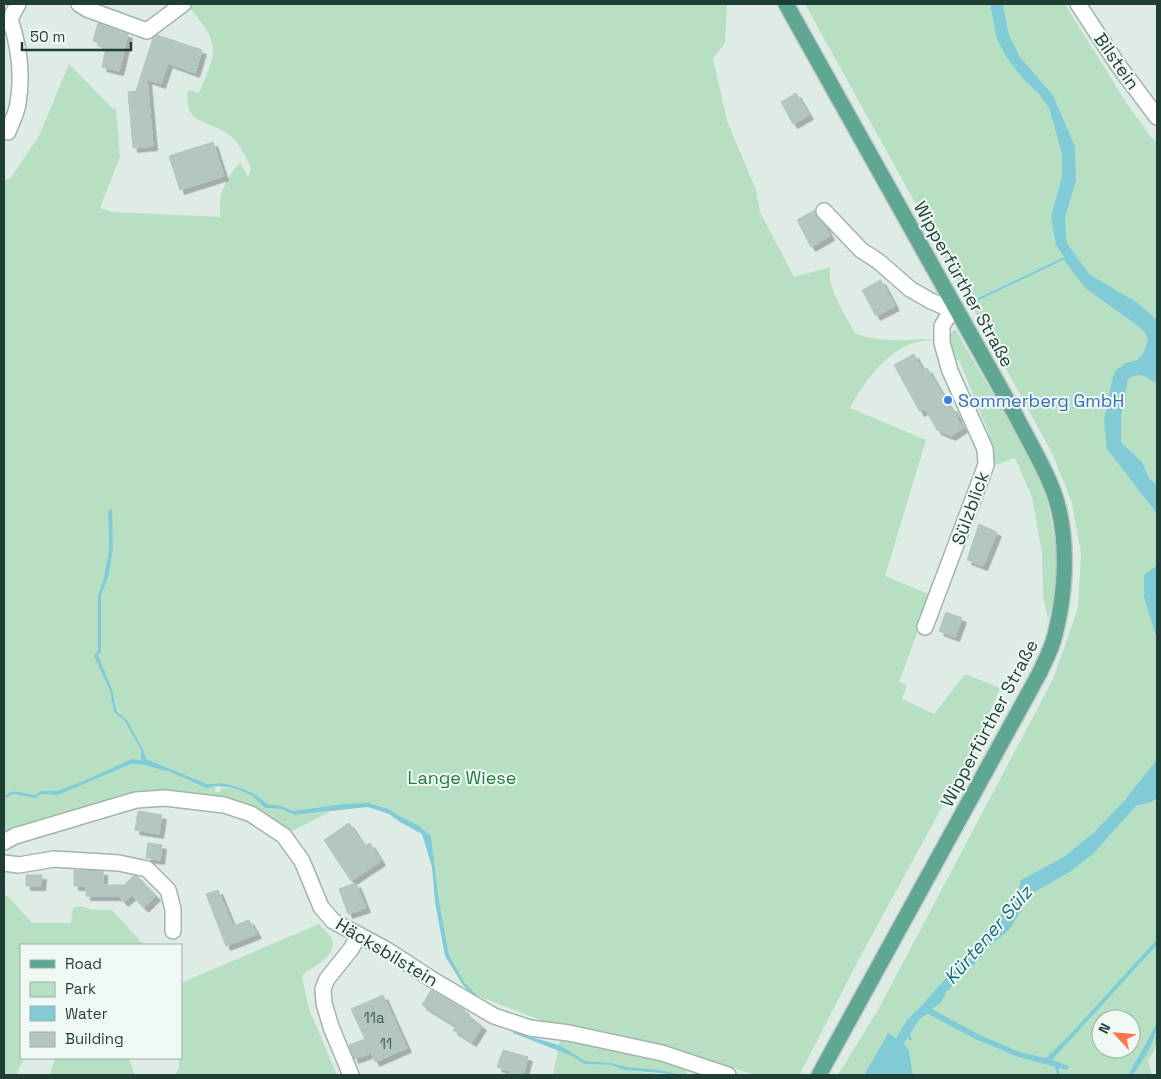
<svg xmlns="http://www.w3.org/2000/svg" width="1161" height="1079" font-family="'Space Grotesk',sans-serif">
	<defs>
		<filter id="shadow"><feDropShadow dx="4.5" dy="4.5" stdDeviation="0" flood-color="#0004"/></filter>
	</defs>
	<rect width="100%" height="100%" fill="#dfece6"/>
	<path fill="#b6e0c1" fill-rule="evenodd" d="M 189,4 L 727,4 L 725,43 L 713,58 L 727,121 L 756,190 L 760,212 L 794,277 L 831,267 C 824,284 847,318 855,333 C 879,344 910,339 936,339 C 927,341 916,341 908,345 C 885,354 861,386 850,408 L 926,440 L 885,576 L 931,595 L 899,682 L 907,685 L 902,699 L 934,714 L 965,674 L 1000,688 L 977,743 L 859,959 L 800,1074 L 755,1075 L 666,1046 L 603,1031 L 543,1021 L 478,996 L 464,982 L 449,955 L 439,901 L 431,836 L 418,825 L 401,817 L 391,810 L 343,804 L 293,811 L 282,806 L 268,804 L 253,793 L 235,786 L 222,783 L 207,784 L 146,759 L 143,749 L 127,720 L 118,711 L 112,689 L 98,655 L 101,651 L 101,595 L 108,578 L 113,550 L 108,511 L 109,550 L 104,577 L 98,595 L 98,650 L 95,656 L 110,691 L 114,712 L 124,720 L 141,750 L 141,760 L 57,791 L 41,791 L 35,795 L 14,791 L 4,795 L 4,179 L 10,179 L 39,136 L 69,64 L 113,109 L 116,108 L 120,157 L 100,208 L 112,212 L 221,217 C 216,198 226,177 240,163 L 248,177 L 251,168 C 246,158 241,147 233,138 C 213,119 182,128 188,90 L 199,93 C 204,81 210,68 213,55 C 216,37 198,18 188,6 Z
		M 805,4 L 990,4 L 997,40 L 1007,58 L 1022,78 L 1039,94 L 1049,108 L 1062,154 L 1062,176 L 1051,217 L 1064,257 L 970,302 Z
		M 1003,4 L 1065,4 L 1127,104 L 1151,137 L 1157,141 L 1157,320 L 1138,303 L 1089,274 L 1067,243 L 1065,218 L 1076,181 L 1053,95 L 1020,57 L 1009,35 Z
		M 1065,260 L 1085,288 L 1138,326 L 1145,333 L 1148,341 C 1145,347 1144,354 1138,358 C 1128,367 1122,359 1113,376 L 1107,449 L 1157,514 L 1157,565 L 1144,575 L 1144,597 L 1157,640 L 1157,759 L 1124,801 L 1093,833 L 1065,856 L 1021,880 L 1016,895 L 1005,910 L 924,1003 L 907,1020 L 896,1038 L 887,1034 L 864,1075 L 838,1075 L 879,1008 L 1053,679 L 1078,608 L 1081,553 L 1072,503 L 1053,455 L 971,304 Z
		M 955,329 L 1031,459 L 1048,503 L 1056,549 L 1055,595 L 1048,620 L 1043,596 L 1042,553 L 1032,497 L 1015,458 L 993,466 L 989,434 L 959,360 L 951,361 L 947,338 Z
		M 1136,374 L 1141,374 L 1157,383 L 1157,485 L 1149,478 L 1142,462 L 1121,442 L 1121,417 L 1128,379 Z
		M 131,764 C 145,765 158,768 171,773 C 186,778 200,790 216,786 L 215,792 L 220,792 L 221,788 L 235,788 L 252,796 L 265,808 L 282,809 L 294,815 L 330,812 L 290,832 L 270,817 L 236,800 L 170,792 L 4,837 L 4,798 L 14,794 L 35,798 L 41,794 L 58,795 Z
		M 1157,798 L 1157,939 L 1073,1031 L 1046,1058 L 1020,1052 L 978,1034 L 932,1009 L 941,1003 L 947,991 L 970,969 L 991,945 L 1010,929 L 1031,894 L 1070,872 L 1093,854 L 1136,806 L 1152,802 Z
		M 7,895 L 32,923 L 71,923 L 73,908 L 80,906 L 93,910 L 112,910 L 144,945 L 21,945 L 21,1058 L 24,1058 L 16,1075 L 4,1075 L 4,896 Z
		M 319,924 C 322,928 327,931 330,936 C 340,948 323,962 314,967 C 309,970 304,972 302,977 L 309,1009 L 337,1075 L 175,1075 L 179,1068 L 179,1058 L 181,1058 L 181,983 Z
		M 1157,945 L 1157,1023 L 1128,1075 L 1060,1075 L 1059,1068 L 1052,1060 ZM 1101,1019 L 1131,1019 L 1131,1049 L 1101,1049 Z
		M 928,1014 L 975,1039 L 1018,1057 L 1056,1067 L 1057,1075 L 913,1075 L 909,1050 L 904,1043 C 911,1033 916,1018 928,1014 Z
		M 1157,1033 L 1157,1045 L 1148,1061 L 1152,1075 L 1133,1075 Z
		M 560,1040 C 603,1046 644,1056 685,1069 L 687,1072 L 686,1075 L 626,1067 L 612,1063 L 585,1061 L 559,1046 Z
		M 558,1050 L 572,1056 L 584,1064 L 611,1065 L 624,1070 L 658,1074 L 657,1075 L 553,1075 Z
		M 55,1058 L 129,1058 L 135,1075 L 50,1075 Z"/>
	<path fill="#81cbd7" d="M 990,4 L 1003,4 L 1009,35 L 1020,57 L 1053,95 L 1075,147 L 1076,181 L 1065,218 L 1067,243 L 1089,274 L 1138,303 L 1157,320 L 1157,383 C 1144,378 1143,370 1128,379 L 1121,417 L 1121,442 L 1142,462 L 1149,478 L 1157,485 L 1157,514 L 1107,449 L 1104,421 L 1113,376 L 1117,369 L 1126,363 L 1137,360 L 1143,353 L 1148,341 L 1145,333 L 1138,326 L 1085,288 L 1064,260 L 971,304 L 970,302 L 1064,257 L 1056,245 L 1051,217 L 1062,176 L 1062,154 L 1049,108 L 1039,94 L 1022,78 L 1007,58 L 997,40 Z
		M 112,509 L 113,550 L 108,578 L 101,595 L 101,652 L 98,655 L 112,689 L 117,711 L 127,720 L 143,749 L 146,759 L 207,784 L 222,783 L 235,786 L 253,793 L 268,804 L 282,806 L 293,811 L 343,804 L 369,803 L 391,810 L 401,817 L 418,825 L 431,836 L 439,901 L 449,955 L 464,982 L 478,996 L 472,994 L 463,985 L 445,956 L 435,902 L 432,867 L 422,834 L 400,822 L 389,814 L 368,807 L 294,815 L 282,809 L 265,808 L 252,796 L 235,788 L 216,786 L 206,788 L 170,772 L 144,765 L 131,764 L 58,795 L 41,794 L 35,798 L 14,794 L 4,798 L 4,795 L 14,791 L 35,795 L 41,791 L 57,791 L 86,780 L 132,759 L 141,760 L 141,750 L 124,720 L 114,712 L 110,691 L 94,656 L 98,650 L 98,595 L 104,577 L 109,550 L 108,511 Z
		M 1157,565 L 1157,640 L 1144,597 L 1144,575 Z
		M 1157,759 L 1157,798 L 1152,802 L 1136,806 L 1093,854 L 1070,872 L 1031,894 L 1010,929 L 991,945 L 970,969 L 947,991 L 941,1003 L 932,1009 L 978,1034 L 1020,1052 L 1046,1058 L 1073,1031 L 1157,939 L 1157,945 L 1052,1060 L 1069,1066 L 1067,1070 L 1059,1068 L 1060,1075 L 1057,1075 L 1055,1067 L 1018,1057 L 975,1039 L 928,1014 C 919,1017 915,1026 910,1034 L 912,1040 L 910,1041 L 908,1037 L 904,1043 L 909,1050 L 913,1075 L 864,1075 L 888,1033 L 896,1038 L 907,1020 L 924,1003 L 1005,910 L 1016,895 L 1021,880 L 1065,856 L 1093,833 L 1124,801 Z
		M 1157,1023 C 1157,1041 1143,1060 1133,1075 L 1128,1075 Z
		M 514,1030 L 531,1037 L 559,1045 L 585,1061 L 612,1063 L 626,1067 L 659,1070 L 682,1075 L 624,1070 L 611,1065 L 584,1064 L 572,1056 L 513,1033 Z"/>
	<path fill="#b4c7bf" stroke="#b1c6bd" filter="url(#shadow)" d="M 98,23 L 128,34 L 119,71 L 102,67 L 106,48 L 98,46 L 99,43 L 93,41 Z
		M 157,35 L 202,50 L 195,73 L 168,63 L 161,84 L 147,79 L 153,146 L 133,148 L 128,92 L 136,91 L 153,38 Z
		M 796,93 L 809,115 L 793,124 L 781,102 Z
		M 213,142 L 224,176 L 180,190 L 169,156 Z
		M 815,210 L 817,217 L 824,224 L 830,236 L 811,247 L 797,220 Z
		M 881,280 L 895,306 L 876,316 L 862,290 Z
		M 914,354 L 923,371 L 927,368 L 950,408 L 952,407 L 958,417 L 957,418 L 963,428 L 951,436 L 937,430 L 925,409 L 920,412 L 894,365 Z
		M 979,524 L 997,532 L 983,566 L 967,560 Z
		M 946,612 L 962,618 L 955,637 L 939,631 Z
		M 138,811 L 162,815 L 159,834 L 135,830 Z
		M 349,823 L 364,846 L 370,843 L 381,861 L 351,881 L 324,840 Z
		M 148,843 L 162,845 L 160,860 L 146,858 Z
		M 74,870 L 103,871 L 103,885 L 124,885 L 133,876 L 137,876 L 156,896 L 144,908 L 132,895 L 124,902 L 118,896 L 86,896 L 86,886 L 88,886 L 74,886 Z
		M 26,875 L 42,875 L 41,886 L 26,886 Z
		M 356,883 L 366,908 L 348,914 L 339,889 Z
		M 218,890 L 233,926 L 249,920 L 257,934 L 226,946 L 206,894 Z
		M 431,990 L 465,1010 L 464,1012 L 482,1026 L 472,1042 L 453,1030 L 456,1026 L 422,1005 Z
		M 383,995 L 407,1048 L 375,1062 L 371,1053 L 354,1059 L 349,1045 L 365,1039 L 351,1009 Z
		M 503,1050 L 528,1057 L 523,1075 L 509,1075 L 510,1071 L 497,1067 Z"/>
	<g fill="none" stroke-linecap="round" stroke-linejoin="round">
		<g stroke="#a1b4ad" stroke-width="18">
			<path id="minor" d="M 79,4 L 87,9 L 147,31 L 183,4
				M 1078,4 L 1118,65 L 1157,117
				M 4,23 L 10,19 L 18,4
				M 8,132 C 11,123 17,113 18,103 C 23,74 19,46 10,19
				M 824,211 L 861,250 L 878,261 L 910,289 L 931,301 L 952,310
				M 925,627 L 986,465 L 985,449 L 950,371 L 942,343 L 942,326 L 954,306
				M 4,842 L 15,836 L 136,800 L 165,798 L 224,805 L 251,814 L 284,836 L 302,861 L 321,907 L 333,921 L 387,950 L 433,980 L 494,1016 L 530,1028 L 569,1033 L 662,1053 L 728,1075
				M 4,863 L 19,865 L 54,859 L 119,863 L 147,869 L 168,890 L 173,909 L 173,931
				M 351,1075 L 331,1027 L 324,1003 L 323,989 L 327,979 L 351,949 L 359,935"/>
		</g>
		<g stroke="#c0c9c6" stroke-width="18">
			<path id="major" d="M 786,4 L 1016,416 C 1030,444 1052,479 1059,510 C 1068,550 1065,596 1055,635 C 1052,648 1045,661 1039,674 L 819,1075"/>
		</g>
		<use href="#minor" stroke="#fff" stroke-width="15"/>
		<use href="#major" stroke="#5fa693" stroke-width="15"/>
	</g>
	<circle fill="#3f7fe0" stroke="#f0f8f4" stroke-width="2" cx="948" cy="400" r="5"/>
	<g text-anchor="middle" dominant-baseline="central" stroke-width="4" stroke-linejoin="round" paint-order="stroke">
		<g font-size="15" fill="#446058">
			<text x="374" y="1017">11a</text>
			<text x="386" y="1043">11</text>
		</g>
		<g font-size="18" fill="#1e3e35" stroke="#f0f8f4">
			<text transform="translate(1117 61) rotate(55)">Bilstein</text>
			<text transform="translate(964 284) rotate(61)">Wipperfürther Straße</text>
			<text transform="translate(970 508) rotate(-70)">Sülzblick</text>
			<text transform="translate(989 723) rotate(-62)">Wipperfürther Straße</text>
			<text transform="translate(387 952) rotate(31)">Häcksbilstein</text>
		</g>
		<g font-size="18" fill="#366cbe" stroke="#f0f8f4" text-anchor="start">
			<text x="958" y="400">Sommerberg GmbH</text>
		</g>
		<g font-size="18" fill="#247944" stroke="#f0f8f4">
			<text x="462" y="777">Lange Wiese</text>
		</g>
		<g font-size="19" font-style="italic" fill="#136f80" stroke="#f0f8f4">
			<text transform="translate(988 935) rotate(-49)">Kürtener Sülz</text>
		</g>
	</g>
	<rect width="1161" height="1079" fill="none" stroke="#1e3e35" stroke-width="10"/>
	<rect x="20" y="944" width="162" height="115" fill="#f0f8f4" stroke="#9caea8"/>
	<rect x="30" y="960" width="25" height="8" fill="#5fa693" stroke="#9caea8"/>
	<text x="65" y="969" font-size="15" fill="#1e3e35">Road</text>
	<rect x="30" y="982" width="25" height="15" fill="#b6e0c1" stroke="#9caea8"/>
	<text x="65" y="994" font-size="15" fill="#1e3e35">Park</text>
	<rect x="30" y="1006" width="25" height="15" fill="#81cbd7" stroke="#9caea8"/>
	<text x="65" y="1019" font-size="15" fill="#1e3e35">Water</text>
	<rect x="30" y="1032" width="25" height="15" fill="#b4c7bf" stroke="#9caea8"/>
	<text x="65" y="1044" font-size="15" fill="#1e3e35">Building</text>
	<g transform="translate(1116 1034) rotate(296)"><circle r="24" fill="#f0f8f4" stroke="#9caea8"/>
	<path d="M0-4L9 19L0 12L-9 19Z" fill="#ff754b"/>
	<text y="-8" font-size="14" font-weight="bold" text-anchor="middle" fill="#1e3e35">N</text>
	</g>
	<path d="M22 42v8h109v-8" fill="none" stroke="#1e3e35" stroke-width="2.5"/>
	<text x="30" y="42" font-size="15" fill="#1e3e35" stroke="#f0f8f4" stroke-width="4" paint-order="stroke">50 m</text>
</svg>
